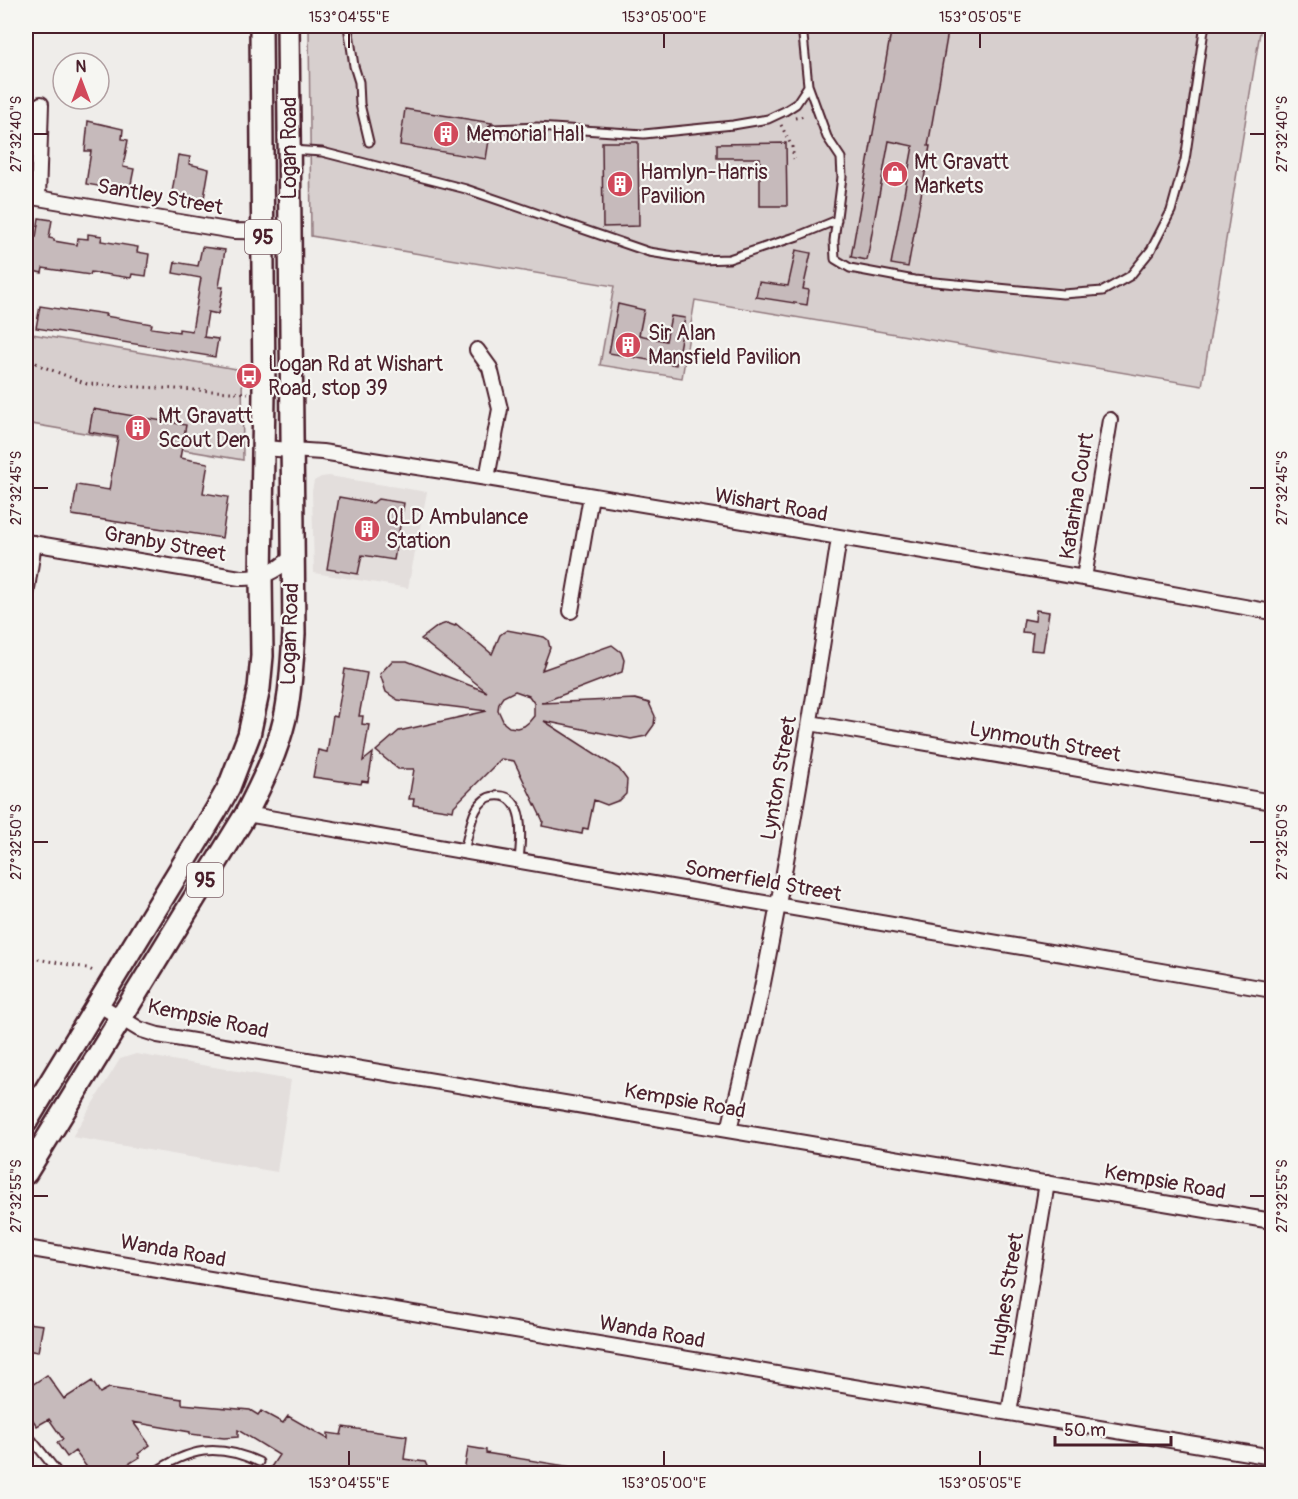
<svg xmlns="http://www.w3.org/2000/svg" width="1298" height="1499" font-family="Pangolin,sans-serif">
	<rect width="100%" height="100%" fill="#efedea"/>
	<filter id="ink" filterUnits="userSpaceOnUse"><feTurbulence type="fractalNoise" baseFrequency=".0167" numOctaves="2"/><feDisplacementMap in="SourceGraphic" scale="12" xChannelSelector="R" yChannelSelector="G"/><feConvolveMatrix kernelMatrix="1 2 1 2 8 2 1 2 1" color-interpolation-filters="sRGB"/></filter>
	<g filter="url(#ink)">
		<path fill="#e3dedc" d="M 329,476 L 427,492 L 408,588 L 314,573 L 312,491 L 314,481 L 321,477 Z
			M 136,1054 L 291,1080 L 277,1172 L 72,1137 L 120,1059 Z"/>
		<path fill="#d7cfce" stroke="#90777c" stroke-width="1.5" d="M 309,26 L 1261,26 L 1202,386 L 695,300 L 682,378 L 600,365 L 614,286 L 311,236 Z
			M 26,333 L 242,370 L 243,460 L 26,423 Z"/>
		<path fill="#c6babb" stroke="#4a1f2b" stroke-width="1.5" fill-rule="evenodd" d="M 892,26 L 949,26 L 928,146 L 930,146 L 908,267 L 891,264 L 913,146 L 889,141 L 867,260 L 851,257 Z
			M 405,109 L 492,123 L 487,129 L 490,134 L 486,159 L 400,145 Z
			M 88,121 L 123,129 L 122,139 L 128,140 L 123,167 L 134,169 L 130,189 L 105,185 L 104,187 L 86,184 L 91,151 L 85,151 Z
			M 602,142 L 638,142 L 639,226 L 603,227 Z
			M 786,143 L 787,206 L 760,206 L 760,158 L 717,158 L 717,144 Z
			M 178,155 L 190,157 L 189,164 L 209,169 L 203,204 L 171,199 Z
			M 39,218 L 52,220 L 49,238 L 54,239 L 54,241 L 77,245 L 78,238 L 88,239 L 88,234 L 102,236 L 101,241 L 138,247 L 137,252 L 149,254 L 146,276 L 132,274 L 131,278 L 91,272 L 90,275 L 49,269 L 43,268 L 42,273 L 29,270 L 31,262 L 26,261 L 26,235 L 36,237 Z
			M 202,247 L 225,250 L 219,287 L 223,287 L 218,314 L 208,312 L 204,337 L 218,339 L 215,357 L 36,328 L 40,306 L 85,313 L 86,311 L 106,314 L 105,316 L 152,324 L 151,328 L 179,332 L 179,329 L 192,331 L 201,278 L 173,273 L 175,262 L 198,266 Z
			M 796,250 L 811,253 L 803,289 L 809,290 L 807,305 L 756,297 L 759,282 L 788,286 Z
			M 618,304 L 644,310 L 639,335 L 666,341 L 671,316 L 685,318 L 676,365 L 609,353 Z
			M 93,409 L 186,425 L 180,458 L 208,463 L 203,493 L 228,497 L 222,538 L 72,515 L 77,485 L 109,490 L 118,437 L 89,432 Z
			M 339,497 L 373,503 L 378,499 L 404,503 L 394,560 L 362,555 L 358,574 L 327,569 Z
			M 1036,610 L 1049,612 L 1043,651 L 1031,650 L 1033,633 L 1022,632 L 1024,619 L 1035,621 Z
			M 447,623 L 455,626 L 456,624 L 492,654 L 500,635 L 507,630 L 544,637 L 548,640 L 550,648 L 542,670 L 612,645 L 621,652 L 624,660 L 622,672 L 541,703 L 635,699 L 649,703 L 655,716 L 654,725 L 646,736 L 631,739 L 544,721 L 619,769 L 627,780 L 626,794 L 620,800 L 607,805 L 594,800 L 588,829 L 583,828 L 582,834 L 542,826 L 543,821 L 514,761 L 501,759 L 454,806 L 453,811 L 413,805 L 414,799 L 409,799 L 414,769 L 398,769 L 376,751 L 399,731 L 487,711 L 398,700 L 386,692 L 380,674 L 392,661 L 407,661 L 487,692 L 421,639 L 438,626 ZM 515,691 L 529,696 L 534,703 L 534,716 L 529,722 L 524,726 L 517,728 L 509,727 L 504,723 L 498,710 L 499,703 L 503,697 Z
			M 345,669 L 367,673 L 359,716 L 363,716 L 362,724 L 369,725 L 363,761 L 373,753 L 368,782 L 362,781 L 361,784 L 313,777 L 318,750 L 327,752 L 333,716 L 337,717 Z
			M 26,1323 L 43,1325 L 38,1352 L 26,1350 Z
			M 47,1375 L 64,1399 L 92,1381 L 100,1393 L 109,1388 L 182,1399 L 182,1404 L 250,1410 L 258,1415 L 261,1411 L 283,1423 L 288,1416 L 328,1439 L 328,1433 L 341,1435 L 343,1427 L 407,1436 L 404,1459 L 425,1462 L 430,1473 L 267,1473 L 279,1455 L 238,1430 L 238,1437 L 224,1438 L 190,1434 L 190,1432 L 133,1422 L 150,1445 L 138,1454 L 140,1457 L 114,1473 L 91,1473 L 75,1451 L 67,1457 L 57,1443 L 63,1439 L 49,1419 L 37,1426 L 26,1410 L 26,1389 Z
			M 468,1447 L 486,1450 L 486,1453 L 572,1467 L 571,1473 L 464,1473 Z"/>
		<g fill="none" stroke-linecap="round" stroke-linejoin="round">
			<g stroke="#4a1f2b" stroke-width="11">
				<path id="lane" d="M 348,26 L 354,66 L 359,82 L 360,104 L 369,142
					M 802,26 L 808,85 L 827,137 L 841,158 L 842,177 L 834,241 L 835,259 L 850,268 L 914,280 L 1063,294 L 1103,291 L 1130,276 L 1151,250 L 1171,211 L 1185,160 L 1204,30
					M 493,129 L 537,127 L 644,134 L 733,125 L 768,119 L 785,111 L 796,104 L 808,86
					M 291,150 L 322,152 L 466,189 L 649,252 L 700,260 L 729,259 L 798,236 L 837,220
					M 464,850 C 468,838 470,821 476,810 C 480,803 486,797 494,796 C 527,791 521,841 519,860
					M 26,1436 L 32,1440 L 59,1474
					M 152,1474 C 189,1448 217,1443 259,1462"/>
			</g>
			<g stroke="#4a1f2b" stroke-width="18">
				<path id="street" d="M 26,196 L 233,231 L 289,232
					M 38,198 L 41,104
					M 477,350 L 490,368 L 500,409 L 487,478
					M 262,448 L 322,452 L 487,478 L 1084,578 L 1272,612
					M 26,542 L 240,578 C 263,579 276,571 292,557
					M 1084,578 L 1110,420
					M 26,595 L 34,543
					M 571,611 L 591,496
					M 810,723 L 1272,802
					M 246,814 L 1272,990
					M 98,1004 L 139,1029 L 158,1035 L 1272,1221
					M 729,1130 C 740,1083 752,1035 762,988 C 792,838 816,688 839,538
					M 26,1248 L 1272,1457
					M 1009,1413 L 1047,1183"/>
			</g>
			<g stroke="#4a1f2b" stroke-width="26">
				<path id="primary" d="M 26,1122 L 215,812 L 229,787 L 249,735 L 259,688 L 262,656 L 261,577 L 264,393 L 261,26
					M 26,1173 L 246,814 C 262,783 277,752 285,718 C 291,691 292,662 294,634 L 288,26"/>
			</g>
			<path stroke="#4a1f2b" stroke-width="3" stroke-dasharray="1.5 4.5" stroke-linecap="butt" d="M 795,118 L 805,116
				M 781,125 L 792,147 L 794,159
				M 26,356 L 39,365 L 87,384 L 248,393
				M 26,957 L 87,968 L 95,972"/>
			<use href="#lane" stroke="#f6f6f2" stroke-width="7"/>
			<use href="#street" stroke="#f6f6f2" stroke-width="14"/>
			<use href="#primary" stroke="#f6f6f2" stroke-width="21"/>
		</g>
	</g>
	<path fill="none" stroke="#4a1f2b" stroke-width="2" d="M 349,33 L 349,48M 664,33 L 664,48M 980,33 L 980,48M 33,134 L 48,134M 1250,134 L 1265,134M 33,488 L 48,488M 1250,488 L 1265,488M 33,842 L 48,842M 1250,842 L 1265,842M 33,1196 L 48,1196M 1250,1196 L 1265,1196M 349,1451 L 349,1466M 664,1451 L 664,1466M 980,1451 L 980,1466"/>
	<defs>
		<g id="building-disc" transform="scale(1.35)"><circle r="9.5" fill="#d1495b" stroke="#f6f6f2"/><path d="M-4-6H4V6H1V3H-1V6H-4ZM-2.5-4.3h1.7v1.8h-1.7ZM.8-4.3h1.7v1.8H.8ZM-2.5-1h1.7V.8h-1.7ZM.8-1h1.7V.8H.8Z" fill="#fff"/></g>
		<g id="shop-disc" transform="scale(1.35)"><circle r="9.5" fill="#d1495b" stroke="#f6f6f2"/><path d="M-5-2.5h2.3a2.7 3.5 0 0 1 5.4 0H5L5.5 6h-11ZM-1.5-2.5h3a1.5 2.3 0 0 0-3 0Z" fill="#fff"/></g>
		<g id="bus-disc" transform="scale(1.35)"><circle r="9.5" fill="#d1495b" stroke="#f6f6f2"/><path d="M-5-6H5V4H4V6H2V4H-2V6H-4V4H-5ZM-3.5-4V0h7V-4ZM-3.5 1.2v1.5H-2V1.2ZM2 1.2v1.5H3.5V1.2Z" fill="#fff"/></g>
	</defs>
	<g fill-rule="evenodd">
		<use href="#building-disc" x="446" y="134"/>
		<use href="#shop-disc" x="895" y="174"/>
		<use href="#building-disc" x="620" y="184"/>
		<use href="#building-disc" x="628" y="345"/>
		<use href="#bus-disc" x="249" y="376"/>
		<use href="#building-disc" x="138" y="428"/>
		<use href="#building-disc" x="367" y="529"/>
	</g>
	<g text-anchor="middle" dominant-baseline="central" stroke-width="4.5" stroke-linejoin="round" paint-order="stroke">
		<g fill="#f6f6f2" stroke="#7e6067" stroke-width="1.5">
			<rect x="245" y="220" width="36" height="34" rx="4.5"/>
			<rect x="187" y="863" width="36" height="34" rx="4.5"/>
		</g>
		<g font-size="20" font-weight="bold" fill="#4a1f2b">
			<text x="263" y="237">95</text>
			<text x="205" y="880">95</text>
		</g>
		<g font-size="21" fill="#4a1f2b" stroke="#f6f6f2" text-anchor="start">
			<text x="466" y="134">Memorial Hall</text>
			<text x="914" y="162">Mt Gravatt<tspan x="914" dy="24">Markets</tspan></text>
			<text x="640" y="172">Hamlyn-Harris<tspan x="640" dy="24">Pavilion</tspan></text>
			<text x="648" y="333">Sir Alan<tspan x="648" dy="24">Mansfield Pavilion</tspan></text>
			<text x="268" y="364">Logan Rd at Wishart<tspan x="268" dy="24">Road, stop 39</tspan></text>
			<text x="158" y="416">Mt Gravatt<tspan x="158" dy="24">Scout Den</tspan></text>
			<text x="386" y="517">QLD Ambulance<tspan x="386" dy="24">Station</tspan></text>
		</g>
		<g font-size="21" fill="#4a1f2b" stroke="#f6f6f2">
			<text transform="translate(289 148) rotate(-90)">Logan Road</text>
			<text transform="translate(160 197) rotate(10)">Santley Street</text>
			<text transform="translate(1077 496) rotate(-81)">Katarina Court</text>
			<text transform="translate(771 505) rotate(10)">Wishart Road</text>
			<text transform="translate(165 544) rotate(10)">Granby Street</text>
			<text transform="translate(290 634) rotate(-88)">Logan Road</text>
			<text transform="translate(1045 742) rotate(10)">Lynmouth Street</text>
			<text transform="translate(779 778) rotate(-80)">Lynton Street</text>
			<text transform="translate(763 881) rotate(10)">Somerfield Street</text>
			<text transform="translate(208 1019) rotate(12)">Kempsie Road</text>
			<text transform="translate(685 1101) rotate(10)">Kempsie Road</text>
			<text transform="translate(1165 1182) rotate(10)">Kempsie Road</text>
			<text transform="translate(173 1251) rotate(10)">Wanda Road</text>
			<text transform="translate(1007 1295) rotate(-81)">Hughes Street</text>
			<text transform="translate(652 1332) rotate(10)">Wanda Road</text>
		</g>
	</g>
	<rect width="1298" height="1499" fill="none" stroke="#f6f6f2" stroke-width="66"/>
	<g transform="translate(81 81)"><circle r="28" fill="#f6f6f2" stroke="#b1a0a2" stroke-width="1.5"/>
	<path d="M0-4.5L10 22L0 15L-10 22Z" fill="#d1495b"/>
	<text y="-9" font-size="16" font-weight="bold" text-anchor="middle" fill="#4a1f2b">N</text>
	</g>
	<path d="M1055 1436v9h116v-9" fill="none" stroke="#4a1f2b" stroke-width="3"/>
	<text x="1064" y="1436" font-size="18" fill="#4a1f2b" stroke="#f6f6f2" stroke-width="4.5" paint-order="stroke">50 m</text>
	<rect x="33" y="33" width="1232" height="1433" fill="none" stroke="#4a1f2b" stroke-width="2"/>
	<g font-size="15" text-anchor="middle" fill="#4a1f2b">
		<text x="349" y="22">153°04'55"E</text>
		<text x="664" y="22">153°05'00"E</text>
		<text x="980" y="22">153°05'05"E</text>
		<text transform="translate(16 134) rotate(-90)" y="5">27°32'40"S</text>
		<text transform="translate(1282 134) rotate(-90)" y="5">27°32'40"S</text>
		<text transform="translate(16 488) rotate(-90)" y="5">27°32'45"S</text>
		<text transform="translate(1282 488) rotate(-90)" y="5">27°32'45"S</text>
		<text transform="translate(16 842) rotate(-90)" y="5">27°32'50"S</text>
		<text transform="translate(1282 842) rotate(-90)" y="5">27°32'50"S</text>
		<text transform="translate(16 1196) rotate(-90)" y="5">27°32'55"S</text>
		<text transform="translate(1282 1196) rotate(-90)" y="5">27°32'55"S</text>
		<text x="349" y="1488">153°04'55"E</text>
		<text x="664" y="1488">153°05'00"E</text>
		<text x="980" y="1488">153°05'05"E</text>
	</g>
</svg>
